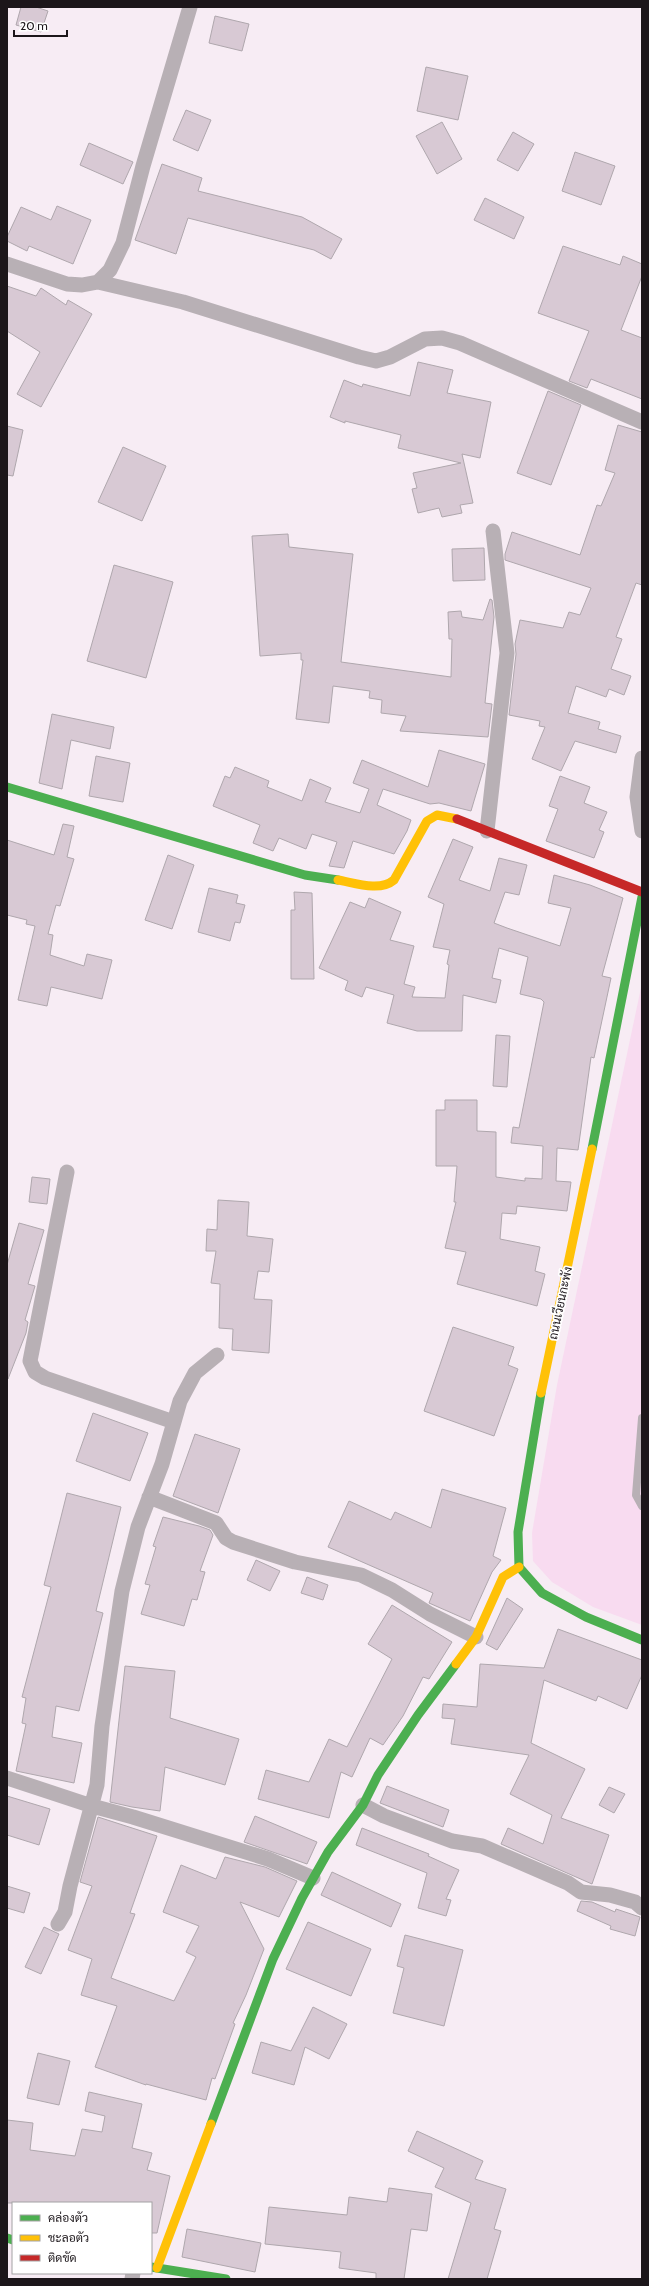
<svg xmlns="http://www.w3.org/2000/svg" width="649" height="2286" font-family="Cabin,Sarabun,sans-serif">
	<rect width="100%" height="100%" fill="#f7ecf4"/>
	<path fill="#f8dbf0" d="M 642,983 L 642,1625 L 593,1607 L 552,1582 L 533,1561 L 532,1533 L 557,1385 Z"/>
	<path fill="#d8c9d4" stroke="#afa7ad" d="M 21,7 L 36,7 L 48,11 L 41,32 L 16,25 Z
		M 215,16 L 249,24 L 242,51 L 209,43 Z
		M 426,67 L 468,76 L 458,120 L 417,111 Z
		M 186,110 L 211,120 L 198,151 L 173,140 Z
		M 442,122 L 462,159 L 437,174 L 416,136 Z
		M 513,132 L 534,144 L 518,171 L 497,160 Z
		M 89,143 L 133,162 L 123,184 L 80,165 Z
		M 575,152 L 615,166 L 601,205 L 562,191 Z
		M 162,164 L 202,178 L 198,191 L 302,217 L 342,239 L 331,259 L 314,250 L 188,218 L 176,254 L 135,240 Z
		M 485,198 L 524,217 L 514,239 L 474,220 Z
		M 57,206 L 91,220 L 73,264 L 29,246 L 27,251 L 7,241 L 7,237 L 21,207 L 51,220 Z
		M 563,246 L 620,265 L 623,256 L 642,264 L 642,276 L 621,330 L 642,338 L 642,399 L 591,379 L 587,388 L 569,381 L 589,331 L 538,313 Z
		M 7,286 L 36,296 L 41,288 L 66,305 L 68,300 L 92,314 L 41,407 L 17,394 L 40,352 L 7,331 Z
		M 418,362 L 453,370 L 447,393 L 491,402 L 480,458 L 462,454 L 473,503 L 460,505 L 462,513 L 442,517 L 439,508 L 418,513 L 412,489 L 417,488 L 413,473 L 461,463 L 398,448 L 401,435 L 345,421 L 345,423 L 330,417 L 344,380 L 362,387 L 363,384 L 410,396 Z
		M 548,391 L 581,405 L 551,485 L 517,473 Z
		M 618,425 L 642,432 L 642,585 L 636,583 L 616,637 L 622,639 L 611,669 L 631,676 L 624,695 L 609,689 L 606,697 L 576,686 L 568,713 L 600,722 L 598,729 L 621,736 L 616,753 L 575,741 L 561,771 L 532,759 L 545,727 L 539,726 L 540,721 L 509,715 L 516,654 L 515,644 L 520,620 L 563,628 L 569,612 L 580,615 L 591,588 L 505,560 L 505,554 L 512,532 L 580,555 L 597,505 L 601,506 L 615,473 L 605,470 Z
		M 7,426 L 23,430 L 13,476 L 7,475 Z
		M 123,447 L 166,466 L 142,521 L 98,502 Z
		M 288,534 L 289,547 L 353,554 L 341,662 L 451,677 L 452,639 L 449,639 L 448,612 L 461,611 L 462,617 L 483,620 L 490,599 L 492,600 L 494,617 L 485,703 L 492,704 L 488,737 L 400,731 L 406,716 L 381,713 L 382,700 L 369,698 L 370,691 L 333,686 L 329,723 L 296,719 L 303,660 L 301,660 L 301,653 L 260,656 L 252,536 Z
		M 484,548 L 485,580 L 453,581 L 452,549 Z
		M 114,565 L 173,582 L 146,678 L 87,661 Z
		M 52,714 L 114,727 L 110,749 L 71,740 L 62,789 L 39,783 Z
		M 439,750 L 485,764 L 471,811 L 439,803 L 430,804 L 383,789 L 377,805 L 411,820 L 407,831 L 394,854 L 353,841 L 344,868 L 329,866 L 337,842 L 312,834 L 306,849 L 279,838 L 273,851 L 253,843 L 260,825 L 213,806 L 225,776 L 230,778 L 235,767 L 269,781 L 267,787 L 302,801 L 310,779 L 331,788 L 325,802 L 360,813 L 369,789 L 353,783 L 362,760 L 428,787 Z
		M 96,756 L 130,763 L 123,802 L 89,796 Z
		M 560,776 L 590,787 L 584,803 L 607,812 L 599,830 L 604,832 L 594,858 L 546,841 L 558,809 L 549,806 Z
		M 63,824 L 74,826 L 67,857 L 74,859 L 60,906 L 56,905 L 48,934 L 53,935 L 50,955 L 84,966 L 87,954 L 112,960 L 102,999 L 51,987 L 47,1006 L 18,1000 L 35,926 L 26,924 L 27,920 L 7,915 L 7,840 L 54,855 Z
		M 453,839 L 473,847 L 459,880 L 490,891 L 499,858 L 527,865 L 519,895 L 505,892 L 494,923 L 507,928 L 560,946 L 571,908 L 548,903 L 554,875 L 590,885 L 623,898 L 602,976 L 611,978 L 594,1058 L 591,1057 L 578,1150 L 557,1148 L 556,1181 L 571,1182 L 567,1211 L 517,1206 L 516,1214 L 502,1213 L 500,1239 L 540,1247 L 535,1271 L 545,1274 L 537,1306 L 457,1284 L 466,1252 L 445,1248 L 456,1202 L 454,1202 L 457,1166 L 436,1166 L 436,1110 L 445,1110 L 445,1100 L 477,1100 L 477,1131 L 496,1132 L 496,1177 L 525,1181 L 525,1178 L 542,1179 L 543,1146 L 511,1143 L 513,1127 L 519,1128 L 544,1002 L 541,999 L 520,994 L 528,957 L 499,948 L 492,978 L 501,980 L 496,1003 L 463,995 L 462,1031 L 417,1031 L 387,1023 L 394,995 L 366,987 L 362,997 L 345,990 L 348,981 L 319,968 L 350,902 L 365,908 L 369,898 L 401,912 L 390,940 L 414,946 L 404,984 L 415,987 L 412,997 L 445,998 L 449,965 L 447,964 L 450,950 L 433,947 L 444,904 L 428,897 Z
		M 168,855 L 194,865 L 172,929 L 145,920 Z
		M 209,888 L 238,895 L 236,903 L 245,905 L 240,923 L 235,922 L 230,941 L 198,932 Z
		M 294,892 L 312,893 L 314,979 L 291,979 L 291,910 L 295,910 Z
		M 496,1035 L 510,1036 L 507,1087 L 493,1086 Z
		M 32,1177 L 50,1179 L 47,1204 L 29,1202 Z
		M 218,1200 L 249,1202 L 247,1236 L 273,1239 L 269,1272 L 258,1271 L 254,1299 L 272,1300 L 269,1353 L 232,1350 L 233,1329 L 219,1328 L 220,1284 L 211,1283 L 216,1251 L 206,1251 L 207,1229 L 217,1230 Z
		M 19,1223 L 44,1230 L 28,1284 L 35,1286 L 25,1320 L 28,1322 L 26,1333 L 8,1379 L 7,1265 Z
		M 453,1327 L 514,1347 L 508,1365 L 518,1369 L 494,1436 L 424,1411 Z
		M 93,1413 L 148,1433 L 130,1481 L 76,1461 Z
		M 195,1434 L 240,1449 L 218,1513 L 173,1496 Z
		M 442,1489 L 506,1508 L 493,1556 L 501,1560 L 492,1572 L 470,1621 L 429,1603 L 433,1593 L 328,1547 L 349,1501 L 391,1520 L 395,1512 L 431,1528 Z
		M 67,1493 L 121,1507 L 96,1611 L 103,1613 L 79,1711 L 56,1706 L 52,1737 L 82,1743 L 74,1783 L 16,1771 L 26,1724 L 22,1723 L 26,1698 L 22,1697 L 51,1587 L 44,1585 Z
		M 163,1517 L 199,1526 L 210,1530 L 213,1535 L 200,1571 L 205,1572 L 197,1600 L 192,1599 L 184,1626 L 141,1614 L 150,1585 L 145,1584 L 156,1547 L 153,1546 Z
		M 256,1560 L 280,1571 L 270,1591 L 247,1580 Z
		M 307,1577 L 328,1585 L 323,1600 L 301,1593 Z
		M 507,1598 L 523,1609 L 497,1650 L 486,1644 Z
		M 392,1605 L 452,1642 L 429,1679 L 423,1677 L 403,1716 L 383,1745 L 370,1738 L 352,1777 L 341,1772 L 329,1818 L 258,1799 L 266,1770 L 309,1782 L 329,1739 L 347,1747 L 392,1659 L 368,1644 Z
		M 558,1629 L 642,1660 L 642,1675 L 627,1709 L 598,1696 L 596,1701 L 544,1680 L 531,1743 L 585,1769 L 561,1818 L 609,1835 L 592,1884 L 501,1844 L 508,1828 L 543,1844 L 552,1815 L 510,1794 L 529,1755 L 451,1744 L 455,1719 L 442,1718 L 443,1704 L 477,1707 L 480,1664 L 544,1668 Z
		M 125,1666 L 175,1671 L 170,1718 L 239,1739 L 225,1785 L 165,1767 L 160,1811 L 132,1807 L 110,1802 Z
		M 387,1786 L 449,1810 L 443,1827 L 380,1803 Z
		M 609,1787 L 625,1794 L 614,1813 L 599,1805 Z
		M 7,1796 L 50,1809 L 39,1845 L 7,1835 Z
		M 255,1816 L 317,1842 L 307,1864 L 244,1842 Z
		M 98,1817 L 157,1836 L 130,1913 L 135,1914 L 111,1978 L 174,2001 L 196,1957 L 186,1952 L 199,1926 L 163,1912 L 181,1865 L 216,1879 L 225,1857 L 265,1867 L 297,1881 L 279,1917 L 240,1902 L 264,1949 L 246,1995 L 233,2023 L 235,2024 L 215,2079 L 212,2078 L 206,2100 L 146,2084 L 146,2085 L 95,2067 L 117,2006 L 81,1995 L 92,1959 L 68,1950 L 92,1886 L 80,1882 Z
		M 362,1828 L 429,1854 L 428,1856 L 459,1870 L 446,1899 L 451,1900 L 446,1916 L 418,1908 L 427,1873 L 356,1845 Z
		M 332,1872 L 401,1904 L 391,1927 L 321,1895 Z
		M 7,1886 L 30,1893 L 24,1913 L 7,1908 Z
		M 581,1901 L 592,1902 L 615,1912 L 616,1909 L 640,1917 L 635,1936 L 610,1929 L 611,1926 L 577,1911 Z
		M 308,1922 L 371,1949 L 351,1996 L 286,1969 Z
		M 44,1927 L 59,1934 L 41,1974 L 25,1967 Z
		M 405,1935 L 463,1950 L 444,2026 L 393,2013 L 404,1968 L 397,1966 Z
		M 313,2007 L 347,2024 L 329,2059 L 305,2047 L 294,2085 L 252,2073 L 261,2042 L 291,2051 Z
		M 38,2053 L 70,2061 L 59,2105 L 27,2098 Z
		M 89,2092 L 142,2104 L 132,2148 L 152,2153 L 147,2170 L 170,2176 L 157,2233 L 151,2233 L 151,2203 L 7,2203 L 7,2120 L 33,2123 L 30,2150 L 75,2156 L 82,2129 L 102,2132 L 105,2116 L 85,2111 Z
		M 417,2131 L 483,2161 L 475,2179 L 506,2189 L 494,2229 L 501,2231 L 487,2279 L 448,2279 L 471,2203 L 435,2187 L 444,2168 L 408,2151 Z
		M 389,2188 L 432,2194 L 427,2231 L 411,2229 L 404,2279 L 376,2279 L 376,2273 L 339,2268 L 341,2252 L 265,2244 L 269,2207 L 347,2215 L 349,2197 L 387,2202 Z
		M 187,2229 L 261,2243 L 255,2272 L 182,2257 Z"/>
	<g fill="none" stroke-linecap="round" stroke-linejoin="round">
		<path stroke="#b8b0b5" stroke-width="8" d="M 642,1418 L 636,1495 L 642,1506"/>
		<path stroke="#b8b0b5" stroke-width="15" d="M 7,264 L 67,284 L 82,285 L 98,282 L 110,270 L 123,243 L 143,166 L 190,7
			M 98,282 L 183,302 L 359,357 L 376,361 L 390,357 L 425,339 L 442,338 L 460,343 L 642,422
			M 642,758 L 637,797 L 642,831
			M 487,831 L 507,653 L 493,531
			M 67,1172 L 30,1361 L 35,1372 L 45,1378 L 174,1422
			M 149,1497 L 216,1523 L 226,1538 L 233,1542 L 295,1562 L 361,1575 L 392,1590 L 430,1614 L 476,1637
			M 7,1778 L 92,1806 L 133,1817 L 268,1859 L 313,1878
			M 363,1805 L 384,1816 L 452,1841 L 482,1846 L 568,1883 L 581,1892 L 610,1895 L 635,1902 L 642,1908
			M 58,1924 L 65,1912 L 70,1886 L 97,1785 L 102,1726 L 122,1591 L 138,1527 L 162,1464 L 180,1401 L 195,1373 L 217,1355
			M 132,2279 L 133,2273"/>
		<path stroke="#4caf50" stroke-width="9" d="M 7,787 L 305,875 L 338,880
			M 592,1149 L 642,897
			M 541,1393 L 518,1532 L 519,1567 L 542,1593 L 586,1617 L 642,1640
			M 211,2124 L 273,1959 L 302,1898 L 328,1852 L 363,1805 L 378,1775 L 418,1715 L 456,1664
			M 7,2238 L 13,2240
			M 151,2267 L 226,2279"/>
		<path stroke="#ffc107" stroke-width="9" d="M 338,880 C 355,883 380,892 394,880 L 427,821 L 437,815 L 457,819
			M 541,1393 L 592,1149
			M 456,1664 L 476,1637 L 503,1577 L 519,1567
			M 157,2268 L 211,2124"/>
		<path stroke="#c62828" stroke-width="9" d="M 457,819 L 642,892"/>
	</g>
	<g text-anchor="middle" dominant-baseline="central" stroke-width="3.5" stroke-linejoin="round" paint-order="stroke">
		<g font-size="12" fill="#1c161a" stroke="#fff">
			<text transform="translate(560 1303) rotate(-78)">ถนนเวียนกะพัง</text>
		</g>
	</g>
	<rect width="649" height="2286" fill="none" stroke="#1c161a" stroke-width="16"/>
	<rect x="12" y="2202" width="140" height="72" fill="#ffffff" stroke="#a4a2a3"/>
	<rect x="20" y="2215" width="20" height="6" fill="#4caf50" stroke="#a4a2a3"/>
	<text x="48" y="2222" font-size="12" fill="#1c161a">คล่องตัว</text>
	<rect x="20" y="2235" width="20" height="6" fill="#ffc107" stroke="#a4a2a3"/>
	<text x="48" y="2242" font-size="12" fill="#1c161a">ชะลอตัว</text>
	<rect x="20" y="2255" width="20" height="6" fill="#c62828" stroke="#a4a2a3"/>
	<text x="48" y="2262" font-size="12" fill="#1c161a">ติดขัด</text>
	<path d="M14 30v6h53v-6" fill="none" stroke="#1c161a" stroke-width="2"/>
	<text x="20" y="30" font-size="12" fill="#1c161a" stroke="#ffffff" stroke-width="3" paint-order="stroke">20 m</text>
</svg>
